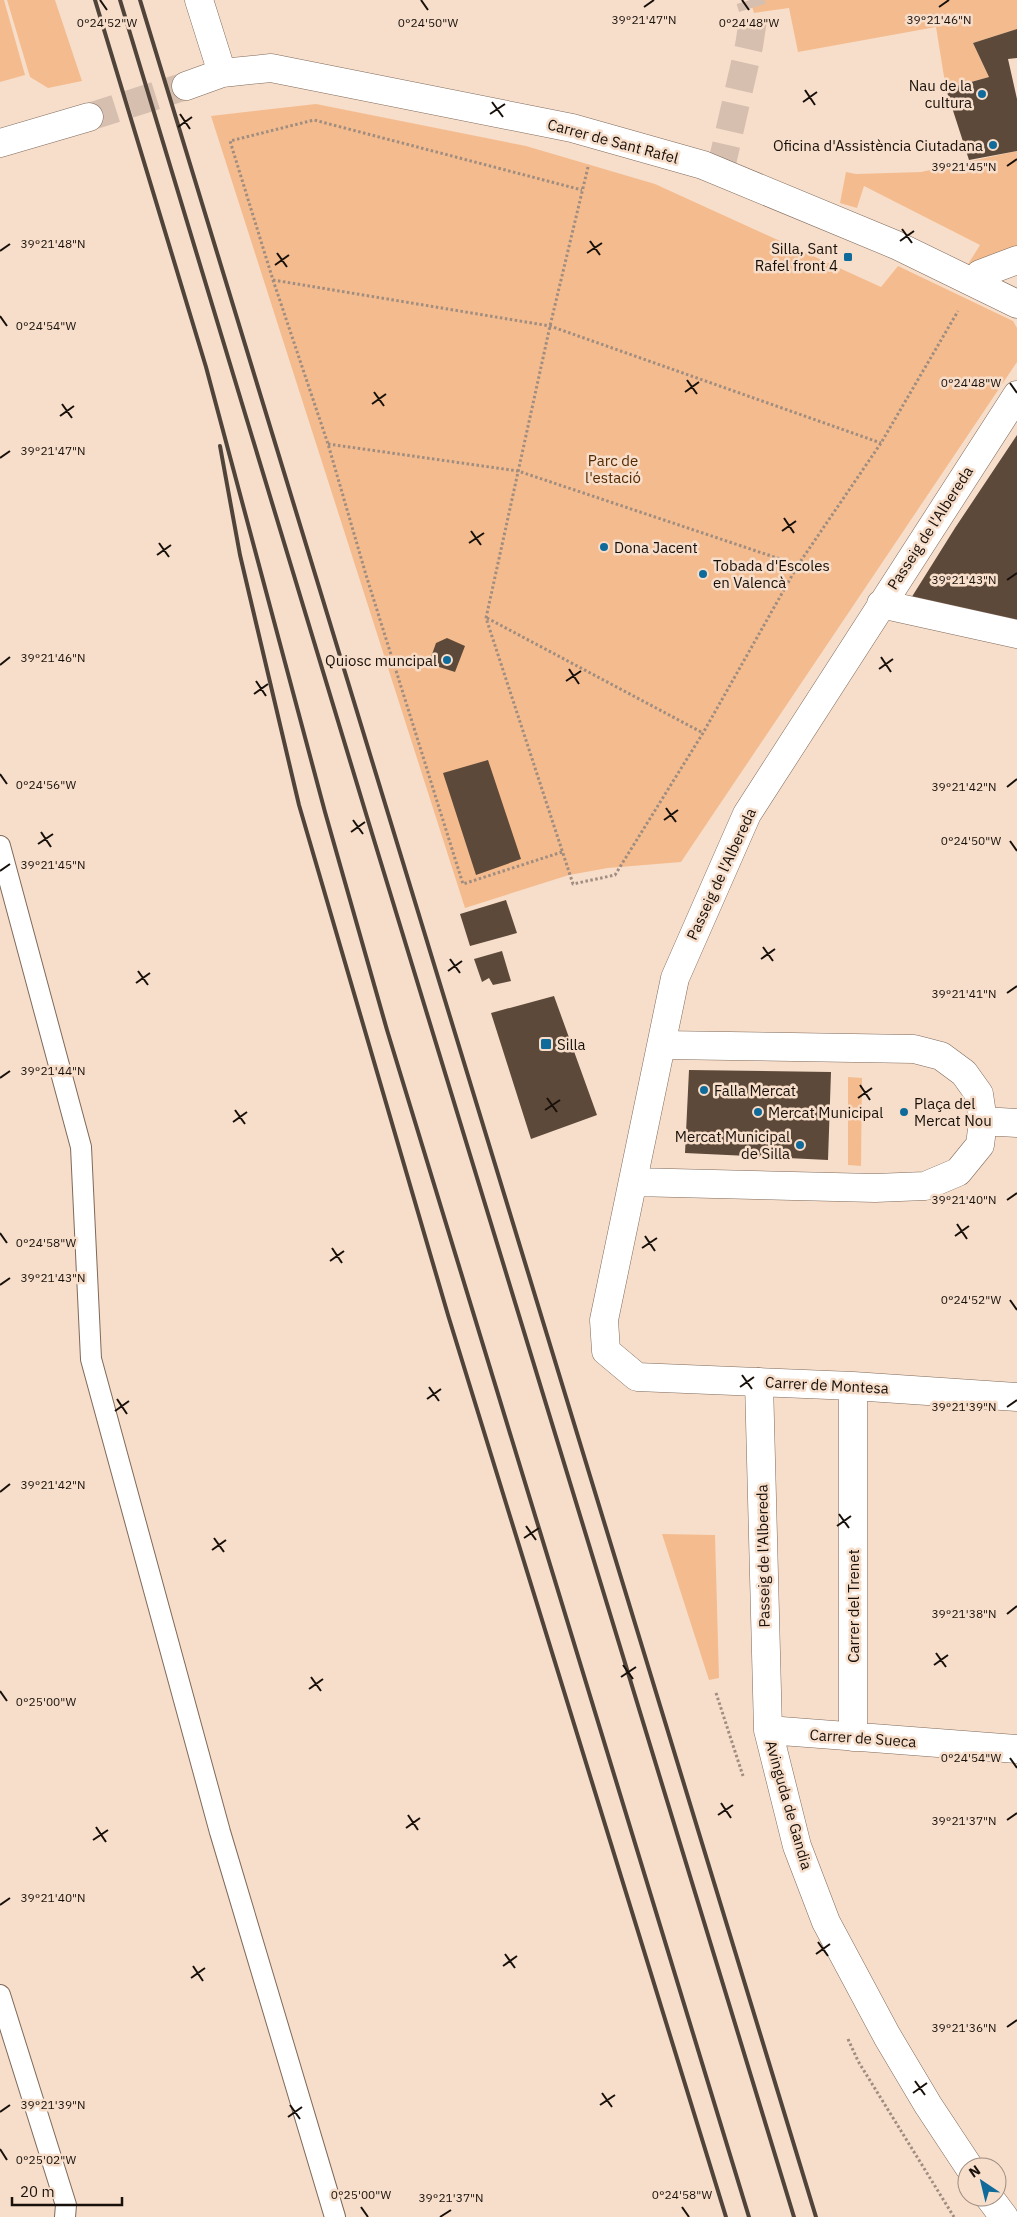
<svg xmlns="http://www.w3.org/2000/svg" width="1017" height="2217" font-family="'IBM Plex Sans',sans-serif">
	<rect width="100%" height="100%" fill="#f7decb"/>
	<path fill="#f4bc8e" d="M 0,0 L 4,0 L 25,75 L 0,82 Z
		M 7,0 L 55,0 L 82,81 L 48,88 L 30,77 Z
		M 750,0 L 1017,0 L 1017,29 L 973,43 L 989,77 L 946,89 L 936,27 L 798,52 L 789,8 L 754,13 Z
		M 316,104 L 526,146 L 655,184 L 881,287 L 898,266 L 1013,321 L 1017,328 L 1017,362 L 681,862 L 608,868 L 569,875 L 465,908 L 211,116 Z
		M 1017,151 L 1017,260 L 965,269 L 980,245 L 864,186 L 857,208 L 840,203 L 846,172 L 856,174 L 921,172 Z
		M 848,1077 L 862,1078 L 861,1166 L 848,1165 Z
		M 662,1534 L 715,1535 L 719,1678 L 709,1680 Z"/>
	<path fill="#5d4939" d="M 1017,29 L 1017,58 L 1008,59 L 1017,99 L 1017,151 L 969,160 L 946,89 L 989,77 L 973,43 Z
		M 1017,435 L 1017,621 L 908,603 L 955,528 Z
		M 447,638 L 465,646 L 455,672 L 433,665 L 430,660 L 436,643 Z
		M 488,760 L 521,859 L 476,875 L 443,773 Z
		M 506,900 L 517,933 L 470,946 L 460,914 Z
		M 502,951 L 511,981 L 493,985 L 489,978 L 482,982 L 474,959 Z
		M 554,996 L 597,1115 L 531,1139 L 491,1013 Z
		M 689,1070 L 831,1072 L 828,1160 L 685,1153 Z"/>
	<g fill="none" stroke-linecap="round" stroke-linejoin="round">
		<path stroke="#d6bfae" stroke-width="28" stroke-dasharray="28 14" stroke-linecap="butt" d="M 720,172 L 749,46 L 754,13 L 750,0"/>
		<path stroke="#d6bfae" stroke-width="28" stroke-dasharray="28 14" stroke-linecap="butt" d="M 89,117 L 186,86"/>
		<g stroke="#7f6959" stroke-width="22">
			<path id="service" d="M 0,846 L 81,1147 L 91,1359 L 220,1832 L 335,2217
				M 0,1995 L 66,2205 L 65,2217"/>
		</g>
		<g stroke="#7f6959" stroke-width="29">
			<path id="pedestrian" d="M 980,274 L 1017,260"/>
		</g>
		<g stroke="#7f6959" stroke-width="29">
			<path id="minor" d="M 199,0 L 222,73
				M 1017,395 L 747,814 L 675,978 L 604,1320 L 606,1351 L 637,1377 L 853,1386 L 1017,1397
				M 881,604 L 1017,634
				M 983,1121 L 1017,1123
				M 633,1182 L 875,1188 L 925,1186 L 958,1172 L 980,1145 L 983,1121 L 979,1094 L 964,1073 L 941,1056 L 914,1049 L 662,1045
				M 759,1382 L 768,1730 L 797,1846 L 826,1922 L 887,2036 L 928,2105 L 969,2167
				M 853,1386 L 853,1737
				M 768,1730 L 1017,1749
				M 989,2197 L 1004,2217"/>
		</g>
		<g stroke="#7f6959" stroke-width="29">
			<path id="tertiary" d="M 186,86 L 222,73 L 271,68 L 572,128 L 703,165 L 896,245 L 1017,304
				M 0,143 L 89,117"/>
		</g>
		<path stroke="#a08d80" stroke-width="3" stroke-dasharray="2.5 2.5" stroke-linecap="butt" d="M 588,167 L 550,326 L 486,618 L 573,884 L 615,875 L 703,733 L 798,565 L 881,443 L 958,311
			M 273,280 L 550,326 L 881,443
			M 328,444 L 518,471 L 798,565
			M 487,618 L 703,733
			M 562,852 L 463,884 L 366,575 L 328,444 L 273,280 L 230,141 L 314,120 L 582,190
			M 716,1693 L 743,1776
			M 848,2039 L 858,2061 L 954,2217"/>
		<use href="#service" stroke="#fff" stroke-width="20"/>
		<use href="#pedestrian" stroke="#fff" stroke-width="28"/>
		<use href="#minor" stroke="#fff" stroke-width="28"/>
		<use href="#tertiary" stroke="#fff" stroke-width="28"/>
		<path stroke="#50443a" stroke-width="4" d="M 95,0 L 206,367 L 325,812 L 387,1030 L 749,2217
			M 120,0 L 367,817 L 794,2217
			M 140,0 L 816,2217
			M 220,446 L 240,555 L 299,805 L 448,1315 L 726,2217"/>
	</g>
	<path fill="none" stroke="#18100a" stroke-width="2" d="M 100,0 L 107,10M 421,0 L 428,10M 742,0 L 749,10M 644,7 L 654,0M 939,7 L 949,0M 805,90 L 815,105M 492,102 L 503,117M 803,102 L 817,92M 180,114 L 190,129M 490,114 L 505,104M 178,127 L 192,117M 1007,166 L 1017,159M 902,229 L 912,243M 590,241 L 600,255M 900,241 L 914,231M 0,251 L 10,244M 277,253 L 287,267M 587,253 L 602,243M 275,265 L 289,255M 0,316 L 7,326M 687,380 L 697,394M 1010,383 L 1017,393M 374,392 L 384,406M 685,392 L 699,382M 62,404 L 72,418M 372,404 L 386,394M 60,416 L 74,406M 0,458 L 10,451M 784,518 L 794,533M 471,531 L 481,545M 782,531 L 796,521M 159,543 L 169,557M 469,543 L 484,533M 157,555 L 171,545M 1007,580 L 1017,573M 881,657 L 891,672M 0,665 L 10,657M 569,669 L 579,684M 879,669 L 893,659M 256,681 L 266,696M 566,681 L 581,671M 254,694 L 268,684M 0,774 L 7,784M 1007,787 L 1017,779M 666,808 L 676,822M 353,820 L 363,834M 664,820 L 678,810M 41,832 L 51,847M 351,832 L 365,822M 1010,841 L 1017,851M 38,844 L 53,834M 0,871 L 10,864M 763,947 L 773,961M 450,959 L 460,973M 761,959 L 775,949M 138,971 L 148,985M 448,971 L 462,961M 136,983 L 150,973M 1007,993 L 1017,986M 0,1078 L 10,1071M 860,1085 L 870,1100M 547,1098 L 557,1112M 858,1098 L 872,1088M 235,1110 L 245,1124M 545,1110 L 560,1100M 233,1122 L 247,1112M 1007,1200 L 1017,1193M 957,1224 L 967,1239M 0,1233 L 7,1243M 645,1236 L 655,1251M 955,1236 L 969,1226M 332,1248 L 342,1263M 642,1248 L 657,1238M 330,1261 L 344,1251M 0,1285 L 10,1278M 1010,1300 L 1017,1310M 742,1375 L 752,1389M 429,1387 L 439,1401M 740,1387 L 754,1377M 117,1399 L 127,1414M 427,1399 L 441,1389M 1007,1407 L 1017,1400M 115,1411 L 129,1401M 0,1492 L 10,1484M 839,1514 L 849,1528M 526,1526 L 536,1540M 837,1526 L 851,1516M 214,1538 L 224,1552M 524,1538 L 539,1528M 212,1550 L 226,1540M 1007,1614 L 1017,1606M 936,1653 L 946,1667M 623,1665 L 633,1679M 934,1665 L 948,1655M 311,1677 L 321,1691M 621,1677 L 636,1667M 309,1689 L 323,1679M 0,1691 L 7,1701M 1010,1758 L 1017,1768M 721,1803 L 731,1818M 408,1815 L 418,1830M 718,1815 L 733,1805M 1007,1820 L 1017,1813M 96,1827 L 106,1842M 406,1828 L 420,1818M 93,1840 L 108,1830M 0,1905 L 10,1898M 818,1942 L 828,1956M 505,1954 L 515,1968M 816,1954 L 830,1944M 193,1966 L 203,1981M 503,1966 L 517,1956M 191,1978 L 205,1968M 1007,2027 L 1017,2020M 915,2081 L 925,2095M 602,2093 L 612,2107M 913,2093 L 927,2083M 290,2105 L 300,2119M 600,2105 L 615,2095M 0,2112 L 10,2105M 288,2117 L 302,2107M 0,2149 L 7,2160M 361,2207 L 368,2217M 682,2207 L 689,2217M 440,2217 L 451,2210"/>
	<g fill="#106b9a" stroke="#f7decb" stroke-width="2">
		<circle cx="982" cy="94" r="5"/>
		<circle cx="993" cy="145" r="5"/>
		<rect x="843" y="252" width="10" height="10" rx="2.5"/>
		<circle cx="604" cy="547" r="5"/>
		<circle cx="703" cy="574" r="5"/>
		<circle cx="447" cy="660" r="5"/>
		<rect x="540" y="1038" width="12" height="12" rx="2.5"/>
		<circle cx="704" cy="1090" r="5"/>
		<circle cx="758" cy="1112" r="5"/>
		<circle cx="904" cy="1112" r="5"/>
		<circle cx="800" cy="1145" r="5"/>
	</g>
	<g text-anchor="middle" dominant-baseline="central" stroke-width="5" stroke-linejoin="round" paint-order="stroke">
		<g font-size="15" fill="#18100a" stroke="#f7decb" text-anchor="start">
			<text x="972" y="85" text-anchor="end">Nau de la<tspan x="972" dy="17">cultura</tspan></text>
			<text x="983" y="145" text-anchor="end">Oficina d'Assistència Ciutadana</text>
			<text x="838" y="248" text-anchor="end">Silla, Sant<tspan x="838" dy="17">Rafel front 4</tspan></text>
			<text x="614" y="547">Dona Jacent</text>
			<text x="713" y="565">Tobada d'Escoles<tspan x="713" dy="17">en Valencà</tspan></text>
			<text x="437" y="660" text-anchor="end">Quiosc muncipal</text>
			<text x="557" y="1044">Silla</text>
			<text x="714" y="1090">Falla Mercat</text>
			<text x="914" y="1103">Plaça del<tspan x="914" dy="17">Mercat Nou</tspan></text>
			<text x="768" y="1112">Mercat Municipal</text>
			<text x="790" y="1136" text-anchor="end">Mercat Municipal<tspan x="790" dy="17">de Silla</tspan></text>
		</g>
		<g font-size="15" fill="#18100a" stroke="#f7decb">
			<text transform="translate(613 141) rotate(15)">Carrer de Sant Rafel</text>
			<text transform="translate(930 528) rotate(-57)">Passeig de l'Albereda</text>
			<text transform="translate(721 874) rotate(-65)">Passeig de l'Albereda</text>
			<text transform="translate(827 1385) rotate(3)">Carrer de Montesa</text>
			<text transform="translate(763 1556) rotate(-91)">Passeig de l'Albereda</text>
			<text transform="translate(853 1606) rotate(-90)">Carrer del Trenet</text>
			<text transform="translate(863 1738) rotate(4)">Carrer de Sueca</text>
			<text transform="translate(789 1805) rotate(74)">Avinguda de Gandia</text>
		</g>
		<g font-size="15" fill="#532a00" stroke="#f7decb">
			<text x="613" y="460">Parc de<tspan x="613" dy="17">l'estació</tspan></text>
		</g>
	</g>
	<g font-size="12" text-anchor="middle" fill="#18100a" stroke="#f7decb" stroke-width="5" stroke-linejoin="round" paint-order="stroke">
		<text x="939" y="24">39°21'46"N</text>
		<text x="644" y="24">39°21'47"N</text>
		<text x="107" y="27">0°24'52"W</text>
		<text x="428" y="27">0°24'50"W</text>
		<text x="749" y="27">0°24'48"W</text>
		<text x="964" y="171">39°21'45"N</text>
		<text x="53" y="248">39°21'48"N</text>
		<text x="46" y="330">0°24'54"W</text>
		<text x="971" y="387">0°24'48"W</text>
		<text x="53" y="455">39°21'47"N</text>
		<text x="964" y="584">39°21'43"N</text>
		<text x="53" y="662">39°21'46"N</text>
		<text x="46" y="789">0°24'56"W</text>
		<text x="964" y="791">39°21'42"N</text>
		<text x="971" y="845">0°24'50"W</text>
		<text x="53" y="869">39°21'45"N</text>
		<text x="964" y="998">39°21'41"N</text>
		<text x="53" y="1075">39°21'44"N</text>
		<text x="964" y="1204">39°21'40"N</text>
		<text x="46" y="1247">0°24'58"W</text>
		<text x="53" y="1282">39°21'43"N</text>
		<text x="971" y="1304">0°24'52"W</text>
		<text x="964" y="1411">39°21'39"N</text>
		<text x="53" y="1489">39°21'42"N</text>
		<text x="964" y="1618">39°21'38"N</text>
		<text x="46" y="1706">0°25'00"W</text>
		<text x="971" y="1762">0°24'54"W</text>
		<text x="964" y="1825">39°21'37"N</text>
		<text x="53" y="1902">39°21'40"N</text>
		<text x="964" y="2032">39°21'36"N</text>
		<text x="53" y="2109">39°21'39"N</text>
		<text x="46" y="2164">0°25'02"W</text>
		<text x="361" y="2199">0°25'00"W</text>
		<text x="682" y="2199">0°24'58"W</text>
		<text x="451" y="2202">39°21'37"N</text>
	</g>
	<g transform="translate(982 2182) rotate(325)"><circle r="24" fill="#f7decb" stroke="#9e8c7e"/>
	<path d="M0-4L9 19L0 12L-9 19Z" fill="#106b9a"/>
	<text y="-8" font-size="14" font-weight="bold" text-anchor="middle" fill="#18100a">N</text>
	</g>
	<path d="M12 2197v8h110v-8" fill="none" stroke="#18100a" stroke-width="2.5"/>
	<text x="20" y="2197" font-size="15" fill="#18100a" stroke="#f7decb" stroke-width="4" paint-order="stroke">20 m</text>
</svg>
